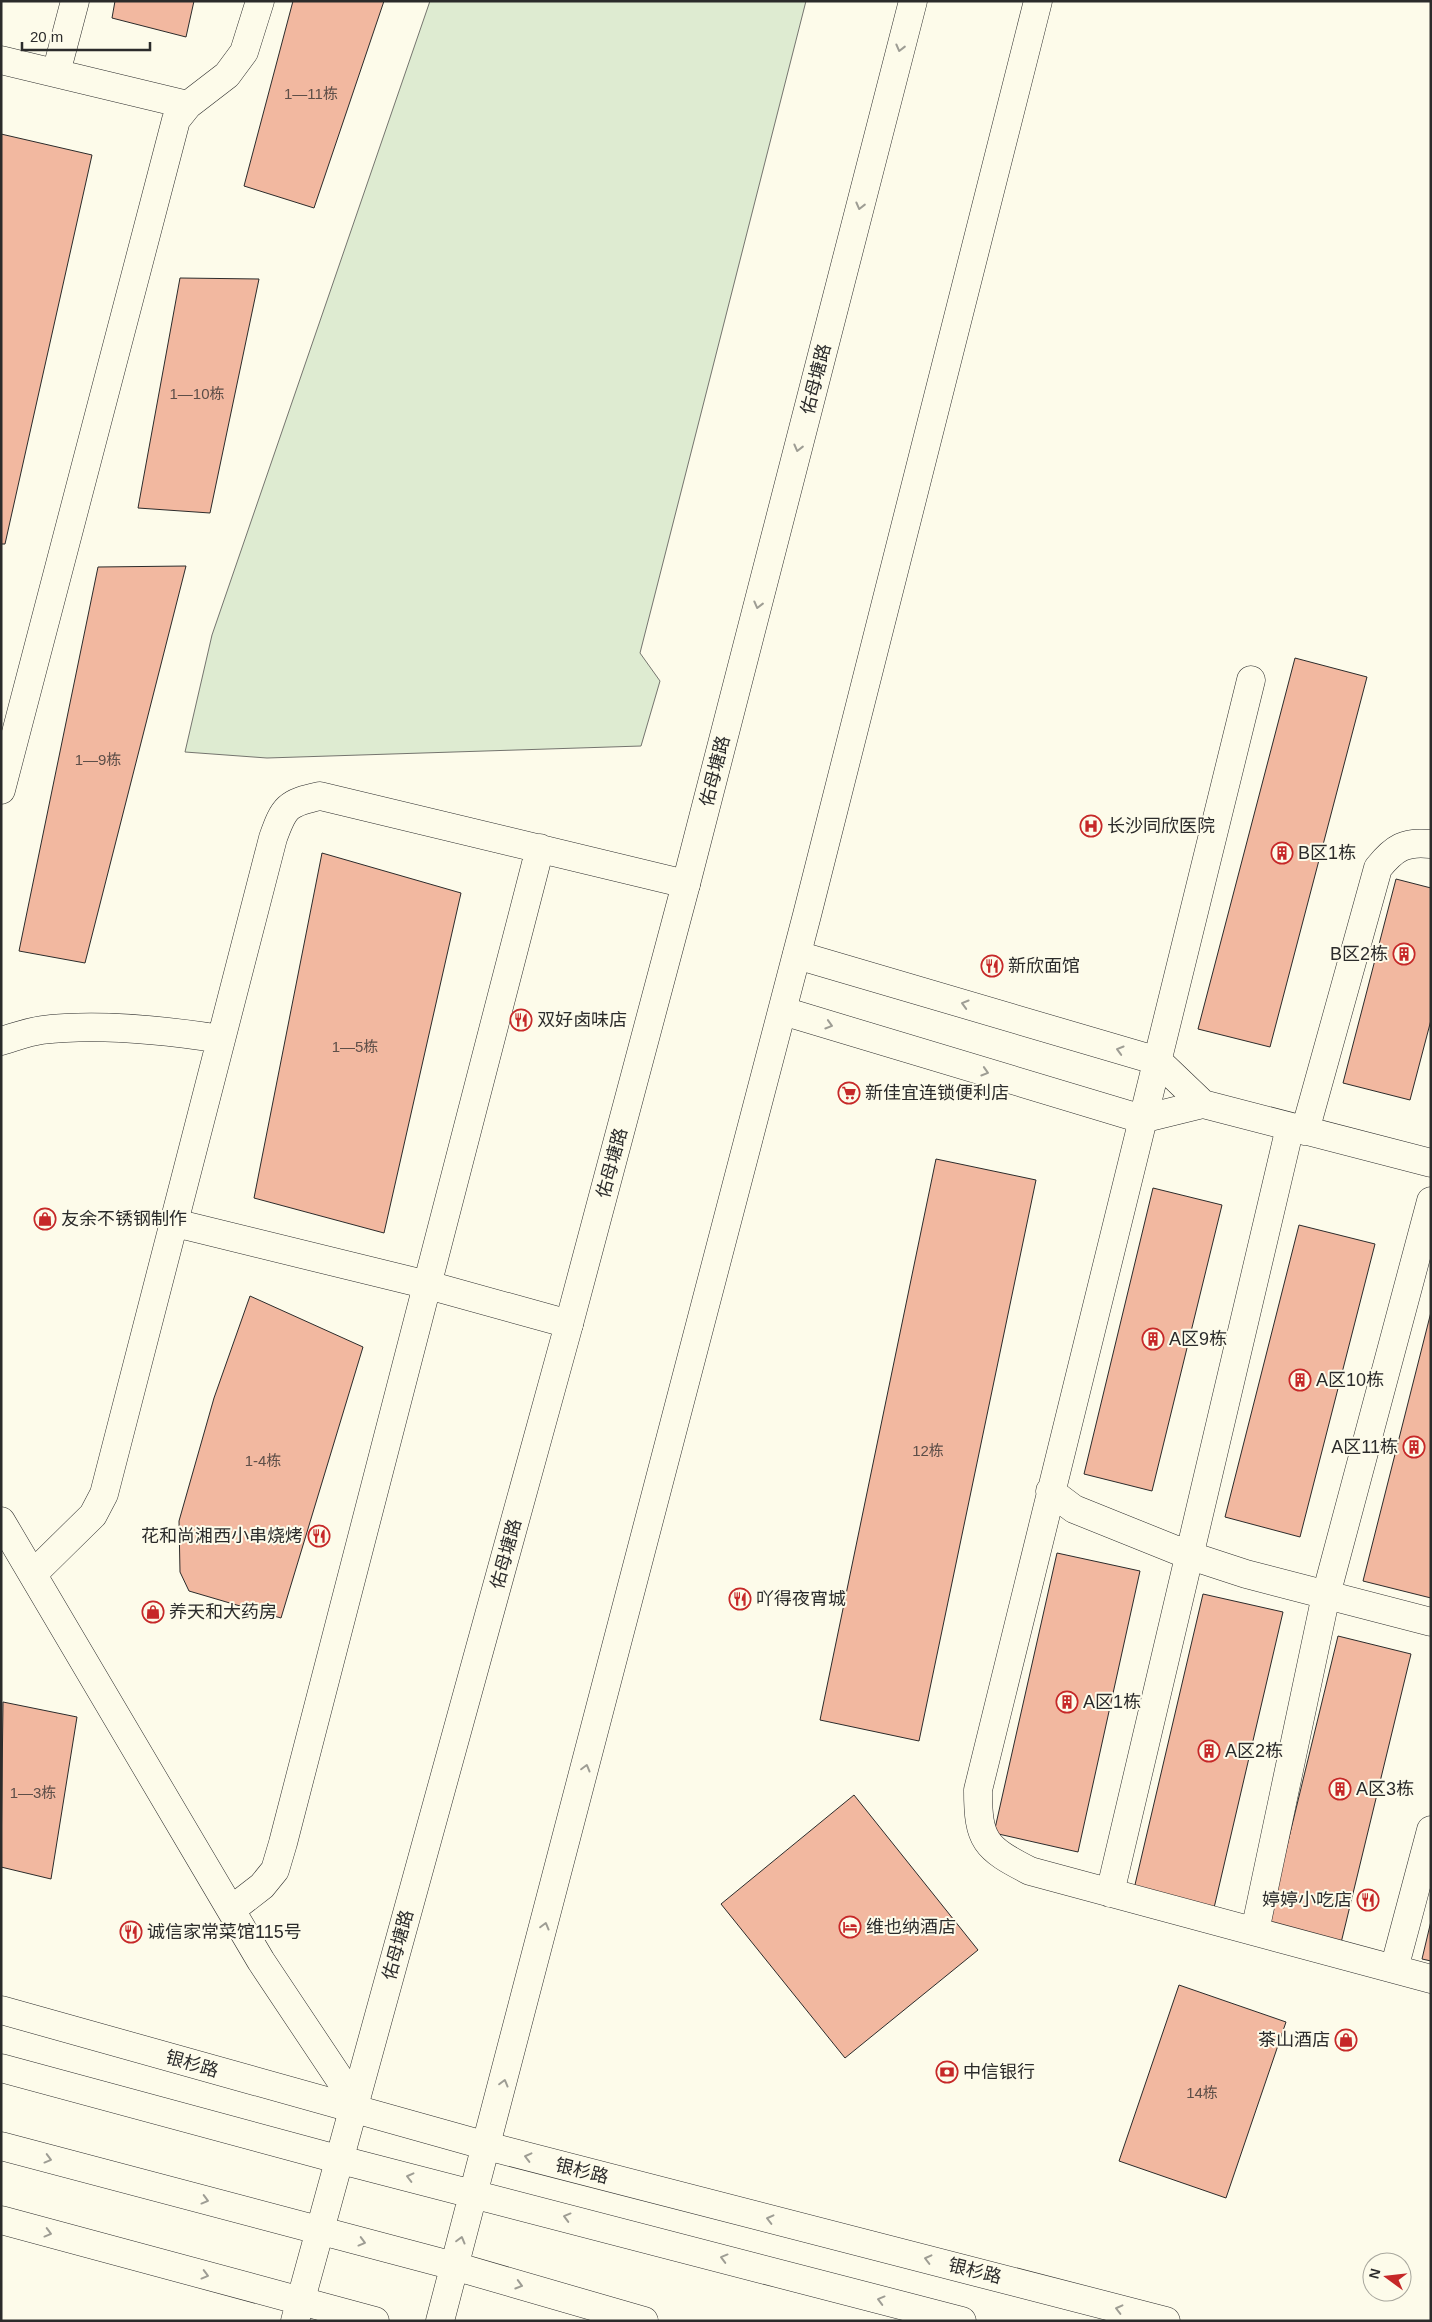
<svg xmlns="http://www.w3.org/2000/svg" width="1432" height="2322" font-family="Helvetica,'Noto Sans SC',sans-serif">
	<rect width="100%" height="100%" fill="#fdfbea"/>
	<path fill="#deebd1" stroke="#74746e" d="M 430,1 L 806,1 L 640,653 L 660,681 L 641,746 L 267,758 L 185,752 L 212,635 Z"/>
	<path fill="#f2b8a0" stroke="#2b2b2b" d="M 115,1 L 194,1 L 186,37 L 112,18 Z
		M 293,1 L 384,1 L 314,208 L 244,186 Z
		M 1,134 L 92,155 L 5,544 L 1,544 Z
		M 180,278 L 259,279 L 210,513 L 138,508 Z
		M 186,566 L 85,963 L 19,951 L 98,567 Z
		M 1295,658 L 1367,677 L 1270,1047 L 1198,1029 Z
		M 322,853 L 461,893 L 384,1233 L 254,1198 Z
		M 1396,879 L 1431,888 L 1431,1020 L 1410,1100 L 1343,1083 Z
		M 936,1159 L 1036,1180 L 919,1741 L 820,1720 Z
		M 1153,1188 L 1222,1205 L 1152,1491 L 1084,1474 Z
		M 1299,1225 L 1375,1244 L 1300,1537 L 1225,1517 Z
		M 250,1296 L 363,1347 L 281,1618 L 189,1591 L 180,1572 L 179,1521 L 214,1398 Z
		M 1431,1312 L 1431,1598 L 1363,1581 Z
		M 1057,1553 L 1140,1571 L 1078,1852 L 994,1833 Z
		M 1203,1594 L 1283,1612 L 1214,1908 L 1134,1889 Z
		M 1338,1636 L 1411,1654 L 1341,1943 L 1268,1924 Z
		M 3,1702 L 77,1717 L 51,1879 L 1,1867 Z
		M 854,1795 L 978,1950 L 845,2058 L 721,1904 Z
		M 1431,1921 L 1431,1961 L 1422,1959 Z
		M 1179,1985 L 1286,2022 L 1226,2198 L 1119,2161 Z"/>
	<g fill="none" stroke-linecap="round" stroke-linejoin="round">
		<g stroke="#2b2b2b" stroke-width="29">
			<path id="minor" d="M 1,60 L 188,105
				M 56,73 L 75,1
				M 1251,680 L 978,1790 C 978,1841 985,1848 1030,1871 L 1431,1979
				M 1,790 L 176,120 L 188,105 L 227,75 L 244,52 L 260,1
				M 797,955 L 1158,1061 L 1203,1104
				M 783,1011 L 1142,1119 L 1203,1104 L 1431,1163
				M 1,1041 C 15,1037 28,1032 42,1030 C 99,1023 164,1030 221,1039
				M 1305,1131 L 1378,868 C 1394,848 1405,841 1431,844
				M 175,1223 L 428,1285 L 569,1324
				M 1050,1491 L 1074,1509 L 1191,1556 L 1246,1574 L 1431,1622
				M 1,1521 L 261,1961 L 355,2102
				M 33,1574 L 93,1515 L 104,1494 L 273,838 C 284,807 287,803 320,796 L 686,884
				M 1110,1893 L 1290,1127
				M 231,1910 L 262,1886 L 275,1870 L 283,1843 L 540,848
				M 1255,1931 L 1326,1595 L 1431,1201
				M 1394,1969 L 1431,1830"/>
		</g>
		<g stroke="#2b2b2b" stroke-width="29">
			<path id="tertiary" d="M 1,2010 L 487,2146 L 1166,2321
				M 1,2220 L 375,2321"/>
		</g>
		<g stroke="#2b2b2b" stroke-width="29">
			<path id="primary" d="M 1,2068 L 341,2160 L 962,2321
				M 1,2146 L 454,2266 L 644,2321
				M 295,2321 L 569,1324 L 686,884 L 913,1
				M 440,2321 L 807,915 L 1038,1"/>
		</g>
		<use href="#minor" stroke="#fdfbea" stroke-width="28"/>
		<use href="#tertiary" stroke="#fdfbea" stroke-width="28"/>
		<use href="#primary" stroke="#fdfbea" stroke-width="28"/>
	</g>
	<defs><path id="oneway-chevron" d="M-2-3.5L2.5 0L-2 3.5" fill="none" stroke-width="1.6" stroke-linecap="round" stroke-linejoin="round" transform="scale(1.25)"/></defs>
	<g stroke="#9e9d94">
		<use href="#oneway-chevron" transform="translate(900 48) rotate(104)"/>
		<use href="#oneway-chevron" transform="translate(860 206) rotate(104)"/>
		<use href="#oneway-chevron" transform="translate(798 448) rotate(104)"/>
		<use href="#oneway-chevron" transform="translate(758 605) rotate(104)"/>
		<use href="#oneway-chevron" transform="translate(965 1004) rotate(-164)"/>
		<use href="#oneway-chevron" transform="translate(829 1025) rotate(17)"/>
		<use href="#oneway-chevron" transform="translate(1120 1050) rotate(-164)"/>
		<use href="#oneway-chevron" transform="translate(985 1072) rotate(17)"/>
		<use href="#oneway-chevron" transform="translate(586 1768) rotate(-75)"/>
		<use href="#oneway-chevron" transform="translate(545 1926) rotate(-75)"/>
		<use href="#oneway-chevron" transform="translate(504 2083) rotate(-75)"/>
		<use href="#oneway-chevron" transform="translate(528 2157) rotate(-166)"/>
		<use href="#oneway-chevron" transform="translate(48 2159) rotate(15)"/>
		<use href="#oneway-chevron" transform="translate(410 2177) rotate(-166)"/>
		<use href="#oneway-chevron" transform="translate(205 2200) rotate(15)"/>
		<use href="#oneway-chevron" transform="translate(567 2217) rotate(-165)"/>
		<use href="#oneway-chevron" transform="translate(770 2219) rotate(-166)"/>
		<use href="#oneway-chevron" transform="translate(48 2233) rotate(15)"/>
		<use href="#oneway-chevron" transform="translate(461 2240) rotate(-75)"/>
		<use href="#oneway-chevron" transform="translate(362 2242) rotate(15)"/>
		<use href="#oneway-chevron" transform="translate(724 2258) rotate(-165)"/>
		<use href="#oneway-chevron" transform="translate(928 2259) rotate(-166)"/>
		<use href="#oneway-chevron" transform="translate(205 2275) rotate(15)"/>
		<use href="#oneway-chevron" transform="translate(519 2285) rotate(16)"/>
		<use href="#oneway-chevron" transform="translate(881 2300) rotate(-165)"/>
		<use href="#oneway-chevron" transform="translate(1119 2309) rotate(-166)"/>
	</g>
	<defs>
		<g id="hospital-ring" transform="scale(1.125)"><circle r="9.5" fill="#fdfbea" stroke="#c62828" stroke-width="1.5"/><path d="M-5-5h3v3.5h4V-5h3V5h-3V1.5h-4V5h-3Z" fill="#c62828"/></g>
		<g id="building-ring" transform="scale(1.125)"><circle r="9.5" fill="#fdfbea" stroke="#c62828" stroke-width="1.5"/><path d="M-4-6H4V6H1V3H-1V6H-4ZM-2.5-4.3h1.7v1.8h-1.7ZM.8-4.3h1.7v1.8H.8ZM-2.5-1h1.7V.8h-1.7ZM.8-1h1.7V.8H.8Z" fill="#c62828"/></g>
		<g id="restaurant-ring" transform="scale(1.125)"><circle r="9.5" fill="#fdfbea" stroke="#c62828" stroke-width="1.5"/><path d="M-5-6h1v4h1v-4h1v4h1v-4h1v5L-1.5 .5V6h-2V.5L-5-1ZM5-6V6H3V1.5H1.5Q1.5-4 5-6Z" fill="#c62828"/></g>
		<g id="supermarket-ring" transform="scale(1.125)"><circle r="9.5" fill="#fdfbea" stroke="#c62828" stroke-width="1.5"/><path d="M-6-5.5h2.5l.6 2H6L4.5 2H-2.5L-4.4-4H-6ZM-1.5 3.2a1.3 1.3 0 1 0 .1 0ZM3 3.2a1.3 1.3 0 1 0 .1 0Z" fill="#c62828"/></g>
		<g id="shop-ring" transform="scale(1.125)"><circle r="9.5" fill="#fdfbea" stroke="#c62828" stroke-width="1.5"/><path d="M-5-2.5h2.3a2.7 3.5 0 0 1 5.4 0H5L5.5 6h-11ZM-1.5-2.5h3a1.5 2.3 0 0 0-3 0Z" fill="#c62828"/></g>
		<g id="hotel-ring" transform="scale(1.125)"><circle r="9.5" fill="#fdfbea" stroke="#c62828" stroke-width="1.5"/><path d="M-6-4.5h1.5V1H6V5H4.5V3h-9V5H-6ZM-4 0a1.8 1.8 0 1 1 3.6 0ZM.5 0V-2.5h3Q6-2.5 6 0Z" fill="#c62828"/></g>
		<g id="bank-ring" transform="scale(1.125)"><circle r="9.5" fill="#fdfbea" stroke="#c62828" stroke-width="1.5"/><path d="M-6-4H6V4H-6ZM0-2.3a2.3 2.3 0 1 0 0 4.6a2.3 2.3 0 1 0 0-4.6Z" fill="#c62828"/></g>
	</defs>
	<g fill-rule="evenodd">
		<use href="#hospital-ring" x="1091" y="826"/>
		<use href="#building-ring" x="1282" y="853"/>
		<use href="#building-ring" x="1404" y="954"/>
		<use href="#restaurant-ring" x="992" y="966"/>
		<use href="#restaurant-ring" x="521" y="1020"/>
		<use href="#supermarket-ring" x="849" y="1093"/>
		<use href="#shop-ring" x="45" y="1219"/>
		<use href="#building-ring" x="1153" y="1339"/>
		<use href="#building-ring" x="1300" y="1380"/>
		<use href="#building-ring" x="1414" y="1447"/>
		<use href="#restaurant-ring" x="319" y="1536"/>
		<use href="#restaurant-ring" x="740" y="1599"/>
		<use href="#shop-ring" x="153" y="1612"/>
		<use href="#building-ring" x="1067" y="1702"/>
		<use href="#building-ring" x="1209" y="1751"/>
		<use href="#building-ring" x="1340" y="1789"/>
		<use href="#restaurant-ring" x="1368" y="1900"/>
		<use href="#hotel-ring" x="850" y="1927"/>
		<use href="#restaurant-ring" x="131" y="1932"/>
		<use href="#shop-ring" x="1346" y="2040"/>
		<use href="#bank-ring" x="947" y="2072"/>
	</g>
	<g text-anchor="middle" dominant-baseline="central" stroke-width="4" stroke-linejoin="round" paint-order="stroke">
		<g font-size="15" fill="#5d4e48">
			<text x="311" y="93">1—11栋</text>
			<text x="197" y="393">1—10栋</text>
			<text x="98" y="759">1—9栋</text>
			<text x="355" y="1046">1—5栋</text>
			<text x="928" y="1450">12栋</text>
			<text x="263" y="1460">1-4栋</text>
			<text x="33" y="1792">1—3栋</text>
			<text x="1202" y="2092">14栋</text>
		</g>
		<g font-size="18" fill="#2b2b2b" stroke="#fdfbea">
			<text transform="translate(816 379) rotate(-76)">佑母塘路</text>
			<text transform="translate(715 771) rotate(-76)">佑母塘路</text>
			<text transform="translate(612 1163) rotate(-75)">佑母塘路</text>
			<text transform="translate(506 1554) rotate(-75)">佑母塘路</text>
			<text transform="translate(398 1945) rotate(-75)">佑母塘路</text>
			<text transform="translate(192 2064) rotate(16)">银杉路</text>
			<text transform="translate(582 2171) rotate(14)">银杉路</text>
			<text transform="translate(975 2271) rotate(14)">银杉路</text>
		</g>
		<g font-size="18" fill="#2b2b2b" stroke="#fdfbea" text-anchor="start">
			<text x="1107" y="826">长沙同欣医院</text>
			<text x="1298" y="853">B区1栋</text>
			<text x="1388" y="954" text-anchor="end">B区2栋</text>
			<text x="1008" y="966">新欣面馆</text>
			<text x="537" y="1020">双好卤味店</text>
			<text x="865" y="1093">新佳宜连锁便利店</text>
			<text x="61" y="1219">友余不锈钢制作</text>
			<text x="1169" y="1339">A区9栋</text>
			<text x="1316" y="1380">A区10栋</text>
			<text x="1398" y="1447" text-anchor="end">A区11栋</text>
			<text x="303" y="1536" text-anchor="end">花和尚湘西小串烧烤</text>
			<text x="756" y="1599">吖得夜宵城</text>
			<text x="169" y="1612">养天和大药房</text>
			<text x="1083" y="1702">A区1栋</text>
			<text x="1225" y="1751">A区2栋</text>
			<text x="1356" y="1789">A区3栋</text>
			<text x="1352" y="1900" text-anchor="end">婷婷小吃店</text>
			<text x="866" y="1927">维也纳酒店</text>
			<text x="147" y="1932">诚信家常菜馆115号</text>
			<text x="1330" y="2040" text-anchor="end">茶山酒店</text>
			<text x="963" y="2072">中信银行</text>
		</g>
	</g>
	<rect width="1432" height="2322" fill="none" stroke="#2b2b2b" stroke-width="5"/>
	<g transform="translate(1387 2277) rotate(285)"><circle r="24" fill="#fdfbea" stroke="#a9a89e"/>
	<path d="M0-4L9 19L0 12L-9 19Z" fill="#c62828"/>
	<text y="-8" font-size="14" font-weight="bold" text-anchor="middle" fill="#2b2b2b">N</text>
	</g>
	<path d="M22 42v8h128v-8" fill="none" stroke="#2b2b2b" stroke-width="2.5"/>
	<text x="30" y="42" font-size="15" fill="#2b2b2b" stroke="#fdfbea" stroke-width="4" paint-order="stroke">20 m</text>
</svg>
